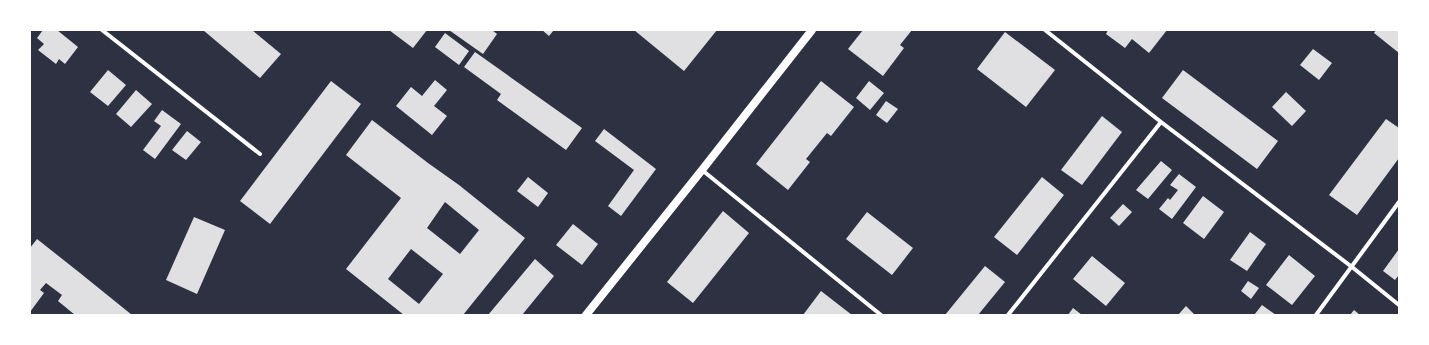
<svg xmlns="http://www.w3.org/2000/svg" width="1429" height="345" font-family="'IBM Plex Sans',sans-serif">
	<rect width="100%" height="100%" fill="#2d3142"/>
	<path fill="#e0e0e3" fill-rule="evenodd" d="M 43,30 L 57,30 L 78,47 L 65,64 L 59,59 L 56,64 L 38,50 L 44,44 L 37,38 Z
		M 203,30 L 252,30 L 281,54 L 260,78 Z
		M 389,30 L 427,30 L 413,48 Z
		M 449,30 L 492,30 L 497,34 L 483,54 Z
		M 542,30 L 554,30 L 549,36 Z
		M 634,30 L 717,30 L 684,71 Z
		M 863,30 L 912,30 L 900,45 L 904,48 L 883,76 L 848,49 Z
		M 1108,30 L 1167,30 L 1149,53 L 1132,39 L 1125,48 L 1106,34 Z
		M 1376,30 L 1399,30 L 1399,53 L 1374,33 Z
		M 1005,32 L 1055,70 L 1026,107 L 977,69 Z
		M 445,33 L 469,51 L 459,65 L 435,47 Z
		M 1313,49 L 1332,63 L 1319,80 L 1300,65 Z
		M 475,52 L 582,128 L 566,150 L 497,100 L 501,94 L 464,67 Z
		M 108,70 L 126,85 L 108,106 L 90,92 Z
		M 1183,70 L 1278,141 L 1257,169 L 1162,98 Z
		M 435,80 L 447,90 L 434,106 L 447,116 L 432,135 L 396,106 L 411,87 L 422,96 Z
		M 331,81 L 361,104 L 270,224 L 240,201 Z
		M 821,81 L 854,107 L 831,136 L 827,133 L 806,159 L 810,162 L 788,190 L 756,164 Z
		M 869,81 L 884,93 L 870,110 L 856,98 Z
		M 136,90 L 152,104 L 131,127 L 116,114 Z
		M 1286,92 L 1306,111 L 1292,126 L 1272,107 Z
		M 886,101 L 898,109 L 887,123 L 876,115 Z
		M 162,110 L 181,124 L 155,159 L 143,150 L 161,126 L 154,121 Z
		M 1102,116 L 1122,132 L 1082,185 L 1061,170 Z
		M 1386,119 L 1399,128 L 1399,158 L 1357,215 L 1329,195 Z
		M 372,120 L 428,163 L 459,185 L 525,238 L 463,315 L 404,315 L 346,269 L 401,198 L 346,155 ZM 445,202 L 479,230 L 460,254 L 427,228 ZM 411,249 L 443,274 L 419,304 L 388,279 Z
		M 604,129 L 656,169 L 621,216 L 608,206 L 634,170 L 595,141 Z
		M 187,131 L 201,142 L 186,160 L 172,150 Z
		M 1161,161 L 1172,170 L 1148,199 L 1136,190 Z
		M 1179,174 L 1196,187 L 1172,219 L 1159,209 L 1168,198 L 1170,200 L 1178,190 L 1170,185 Z
		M 528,177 L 548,193 L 538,207 L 517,191 Z
		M 1042,177 L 1064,195 L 1017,255 L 994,237 Z
		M 1203,196 L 1224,212 L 1204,239 L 1183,223 Z
		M 1123,204 L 1132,212 L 1119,226 L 1110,218 Z
		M 723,211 L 749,233 L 693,303 L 667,282 Z
		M 867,212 L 913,248 L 892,275 L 846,239 Z
		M 194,217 L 225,230 L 197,294 L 166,280 Z
		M 573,224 L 598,244 L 582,265 L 556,245 Z
		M 1250,232 L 1266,244 L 1247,271 L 1230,260 Z
		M 37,239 L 80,273 L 132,315 L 75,315 L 58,301 L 62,295 L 46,283 L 40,290 L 44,293 L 30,312 L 30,248 Z
		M 1399,249 L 1399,275 L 1395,280 L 1383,271 Z
		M 1289,255 L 1315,276 L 1292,305 L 1266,285 Z
		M 1092,256 L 1125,283 L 1106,306 L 1073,279 Z
		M 535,259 L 554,276 L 522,315 L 488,315 Z
		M 985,266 L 1005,282 L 978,315 L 945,315 Z
		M 1248,281 L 1259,288 L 1251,299 L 1241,291 Z
		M 821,291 L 852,315 L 803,315 Z
		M 1262,305 L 1276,315 L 1254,315 Z
		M 1186,306 L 1195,315 L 1178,315 Z
		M 1073,308 L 1082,315 L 1068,315 Z
		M 1354,310 L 1360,315 L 1350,315 Z"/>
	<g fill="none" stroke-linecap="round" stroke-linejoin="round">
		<path stroke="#fff" stroke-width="4" d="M 102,30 L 260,154
			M 1045,30 L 1161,122 L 1352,267 L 1399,305
			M 702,170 L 881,315
			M 1008,315 L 1161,122
			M 1316,315 L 1399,202"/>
		<path stroke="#fff" stroke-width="8" d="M 586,315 L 702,170 L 812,30"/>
	</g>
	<rect width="1429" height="345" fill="none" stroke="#ffffff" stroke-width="62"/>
</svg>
